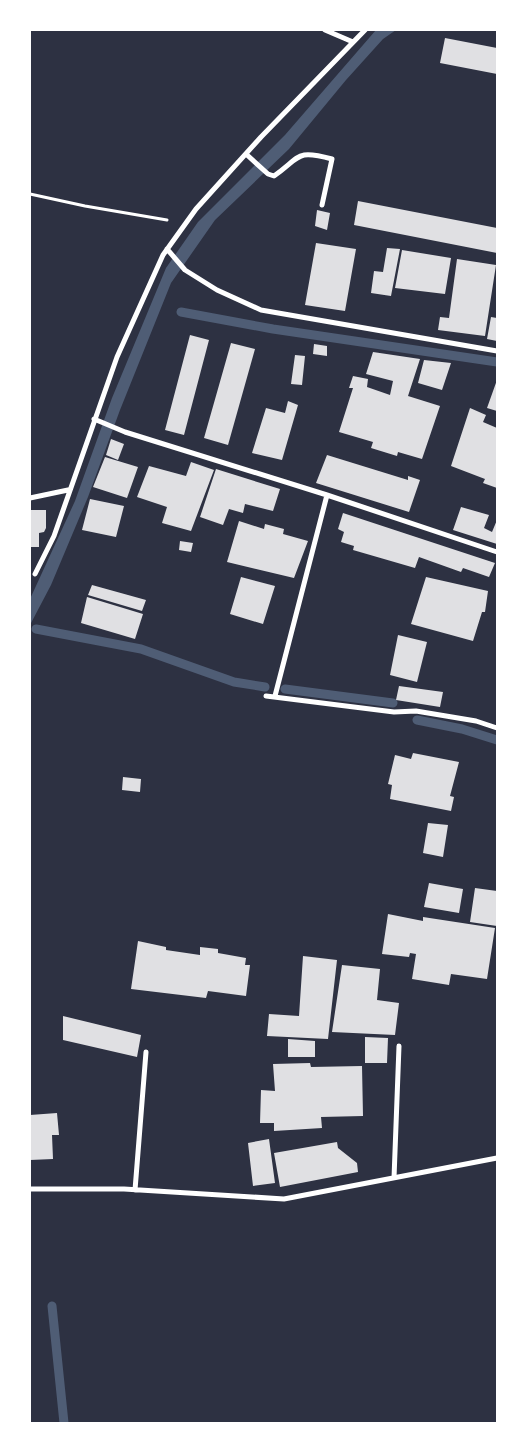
<svg xmlns="http://www.w3.org/2000/svg" width="527" height="1453" font-family="'Archivo Narrow',sans-serif">
	<rect width="100%" height="100%" fill="#2d3142"/>
	<path fill="#4f5d75" d="M 376,30 L 396,30 L 383,39 L 346,80 L 289,149 L 215,220 L 171,283 L 120,410 L 88,497 L 51,585 L 30,625 L 30,599 L 75,501 L 112,398 L 166,268 L 198,222 L 285,135 Z"/>
	<g fill="none" stroke-linecap="round" stroke-linejoin="round">
		<path stroke="#4f5d75" stroke-width="9" d="M 181,312 L 273,329 L 497,362
			M 36,629 L 141,649 L 234,682 L 265,687
			M 285,689 L 393,703
			M 417,720 L 462,729 L 497,740
			M 52,1306 L 64,1423"/>
	</g>
	<path fill="#e0e0e3" d="M 445,38 L 497,48 L 497,74 L 440,63 Z
		M 358,201 L 497,228 L 497,253 L 354,225 Z
		M 317,210 L 330,213 L 327,230 L 315,226 Z
		M 316,243 L 356,249 L 345,311 L 305,305 Z
		M 387,248 L 400,249 L 391,296 L 371,293 L 374,271 L 383,272 Z
		M 402,250 L 451,258 L 445,294 L 395,288 Z
		M 457,259 L 496,265 L 485,336 L 438,330 L 440,317 L 449,318 Z
		M 491,317 L 497,318 L 497,341 L 487,339 Z
		M 190,335 L 209,340 L 184,435 L 165,430 Z
		M 231,343 L 255,349 L 228,445 L 204,438 Z
		M 314,344 L 327,346 L 327,356 L 313,354 Z
		M 373,352 L 420,359 L 408,396 L 440,406 L 422,459 L 398,452 L 397,456 L 371,448 L 373,442 L 339,432 L 353,388 L 349,388 L 353,376 L 368,379 L 367,387 L 390,395 L 393,381 L 366,374 Z
		M 295,355 L 305,356 L 302,385 L 291,384 Z
		M 424,360 L 451,363 L 442,390 L 418,383 Z
		M 497,380 L 497,411 L 487,408 Z
		M 288,401 L 298,405 L 282,460 L 252,453 L 266,408 L 285,413 Z
		M 470,408 L 486,415 L 483,422 L 497,428 L 497,488 L 483,483 L 485,479 L 451,466 Z
		M 111,439 L 124,444 L 118,460 L 106,455 Z
		M 327,455 L 408,480 L 408,476 L 420,480 L 409,512 L 316,483 Z
		M 105,457 L 138,467 L 127,498 L 93,487 Z
		M 191,462 L 214,470 L 191,531 L 162,523 L 167,507 L 137,497 L 149,466 L 186,476 Z
		M 216,469 L 280,489 L 273,511 L 245,504 L 243,513 L 229,509 L 223,525 L 200,517 Z
		M 90,499 L 124,506 L 116,537 L 82,530 Z
		M 461,507 L 489,515 L 484,528 L 492,532 L 497,520 L 497,544 L 453,530 Z
		M 30,510 L 46,510 L 46,528 L 44,532 L 39,533 L 39,547 L 30,547 Z
		M 343,513 L 495,563 L 489,577 L 463,568 L 461,572 L 419,557 L 415,568 L 353,550 L 354,546 L 341,542 L 344,532 L 338,529 Z
		M 239,521 L 264,529 L 265,524 L 284,529 L 283,534 L 308,541 L 294,578 L 227,562 Z
		M 180,541 L 193,543 L 191,552 L 179,550 Z
		M 241,577 L 275,586 L 263,624 L 230,614 Z
		M 426,577 L 488,591 L 485,612 L 482,612 L 473,641 L 411,624 Z
		M 92,585 L 146,600 L 142,611 L 88,595 Z
		M 87,597 L 143,614 L 135,639 L 81,623 Z
		M 398,635 L 427,642 L 417,682 L 390,675 Z
		M 399,686 L 443,692 L 440,707 L 396,700 Z
		M 413,753 L 459,762 L 450,796 L 454,797 L 451,811 L 390,799 L 392,785 L 388,784 L 395,755 L 411,759 Z
		M 123,777 L 141,779 L 140,792 L 122,790 Z
		M 428,823 L 448,825 L 443,857 L 423,853 Z
		M 429,883 L 463,889 L 459,913 L 424,907 Z
		M 475,888 L 497,891 L 497,926 L 470,922 Z
		M 388,914 L 423,921 L 423,917 L 495,928 L 487,979 L 451,974 L 449,985 L 412,979 L 416,954 L 410,953 L 409,957 L 382,954 Z
		M 138,941 L 166,947 L 166,950 L 200,955 L 200,947 L 218,949 L 218,953 L 246,958 L 245,965 L 250,965 L 246,996 L 208,991 L 206,998 L 131,989 Z
		M 303,956 L 337,960 L 328,1039 L 267,1036 L 269,1014 L 299,1016 Z
		M 342,965 L 380,969 L 377,1000 L 399,1003 L 395,1035 L 332,1032 Z
		M 63,1016 L 141,1035 L 137,1057 L 63,1040 Z
		M 365,1037 L 388,1038 L 387,1063 L 365,1063 Z
		M 288,1039 L 315,1041 L 315,1057 L 288,1057 Z
		M 310,1063 L 311,1067 L 362,1066 L 363,1116 L 321,1117 L 322,1128 L 274,1131 L 274,1123 L 260,1123 L 261,1090 L 275,1091 L 273,1064 Z
		M 57,1113 L 59,1135 L 52,1135 L 53,1159 L 30,1160 L 30,1115 Z
		M 269,1139 L 275,1183 L 253,1186 L 248,1143 Z
		M 337,1142 L 338,1148 L 357,1163 L 358,1172 L 280,1187 L 274,1153 Z"/>
	<g fill="none" stroke-linecap="round" stroke-linejoin="round">
		<path stroke="#fff" stroke-width="3" d="M 30,194 L 85,206 L 167,220"/>
		<path stroke="#fff" stroke-width="5" d="M 325,30 L 353,42
			M 246,154 L 268,174 L 274,176 C 301,157 295,149 332,159 L 322,205
			M 167,249 L 185,270 L 217,290 L 261,310 L 497,351
			M 94,419 L 125,432 L 327,495 L 497,552
			M 30,498 L 68,490
			M 35,574 L 54,536 L 117,357 L 163,255 L 196,209 L 261,137 L 365,30
			M 266,696 L 394,712 L 416,711 L 476,721 L 497,728
			M 275,696 L 327,495
			M 394,1178 L 399,1046
			M 30,1189 L 124,1189 L 284,1199 L 497,1158
			M 135,1190 L 146,1052"/>
	</g>
	<rect width="527" height="1453" fill="none" stroke="#ffffff" stroke-width="62"/>
</svg>
